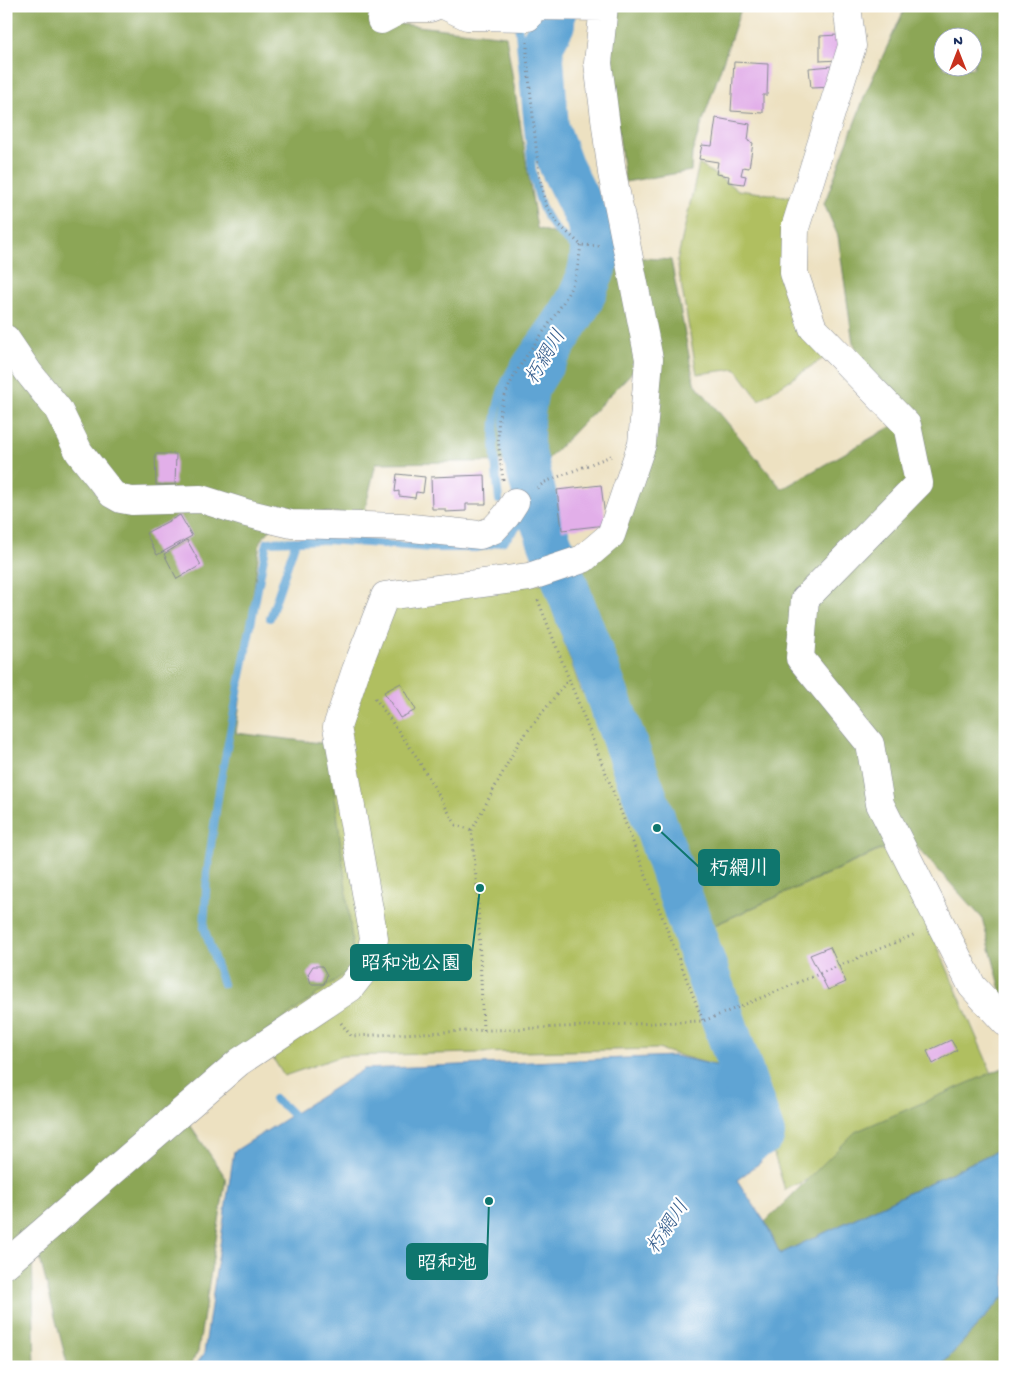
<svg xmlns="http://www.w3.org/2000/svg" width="1011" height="1373" font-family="'Gochi Hand','Klee One',sans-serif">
	<rect width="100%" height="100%" fill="#fff"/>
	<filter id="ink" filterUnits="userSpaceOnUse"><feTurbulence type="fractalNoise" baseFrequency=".02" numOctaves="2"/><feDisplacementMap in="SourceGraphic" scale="10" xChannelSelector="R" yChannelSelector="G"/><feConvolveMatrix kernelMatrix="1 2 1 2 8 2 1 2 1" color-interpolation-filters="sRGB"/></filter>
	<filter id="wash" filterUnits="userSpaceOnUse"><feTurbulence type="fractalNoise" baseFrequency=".0096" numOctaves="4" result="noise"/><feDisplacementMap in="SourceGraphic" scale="20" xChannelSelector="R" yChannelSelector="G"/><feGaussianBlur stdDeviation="1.12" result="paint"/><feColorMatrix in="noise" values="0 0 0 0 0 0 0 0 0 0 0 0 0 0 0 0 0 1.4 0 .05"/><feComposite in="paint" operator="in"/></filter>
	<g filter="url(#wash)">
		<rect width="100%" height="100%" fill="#ede1c1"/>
		<path fill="#b0bf61" stroke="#667760" d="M 699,164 L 738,190 L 800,198 L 787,286 L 794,316 L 807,336 L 827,356 L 759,400 L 736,369 L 697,374 L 677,261 Z
			M 543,583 L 582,693 L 594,689 L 684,939 L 894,844 L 999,1090 L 785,1190 L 733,1021 L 715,1028 L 724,1052 L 719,1067 L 658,1049 L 342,1056 L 284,1076 L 244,1012 L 391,607 Z"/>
		<path fill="#8ca657" stroke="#546a5a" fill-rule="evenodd" d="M 6,6 L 387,6 L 400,24 L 506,36 L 537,228 L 619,256 L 671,260 L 694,382 L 782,489 L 906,418 L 883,390 L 853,343 L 838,236 L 824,204 L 867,90 L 906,6 L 1005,6 L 1005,1005 L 982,918 L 908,837 L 701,931 L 601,645 L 573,573 L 615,533 L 643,458 L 639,365 L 546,461 L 376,463 L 364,514 L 288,511 L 260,541 L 236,733 L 329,744 L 355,966 L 231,1058 L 176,1104 L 226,1178 L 198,1351 L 189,1367 L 68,1367 L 33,1232 L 6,1253 ZM 944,38 L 974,38 L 974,68 L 944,68 Z
			M 611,6 L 742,6 L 692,153 L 691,171 L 625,182 L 606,34 Z
			M 1005,1067 L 1005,1147 L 780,1254 L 765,1222 L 855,1132 Z
			M 32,1251 L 35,1367 L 6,1367 L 6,1276 Z
			M 1005,1295 L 1005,1367 L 940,1367 Z"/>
		<path fill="#5ea4d4" stroke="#3c6a99" d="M 674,1056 L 719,1066 L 761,1162 L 737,1180 L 765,1222 L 780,1254 L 1005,1147 L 1005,1295 L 940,1367 L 195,1367 L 204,1353 L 234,1151 L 238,1149 L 364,1069 Z"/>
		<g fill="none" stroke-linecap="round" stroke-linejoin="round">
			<path stroke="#5ea4d4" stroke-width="8" d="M 499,500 C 495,462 489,424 503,387 C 520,340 576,299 574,246 C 544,223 539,205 532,169 L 518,22
				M 270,618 L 296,541
				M 223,984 L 204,928 L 207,873 L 220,784 L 267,542 L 327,540 L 432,548 L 477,548 L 504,541 L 537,505
				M 274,1099 L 285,1107 L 299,1121"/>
			<path stroke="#5ea4d4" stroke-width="44" d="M 554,6 L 553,24 L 541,46 L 547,127 L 561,166 L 587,218 L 598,258 L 581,301 L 527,388 L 522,420 L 522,445 L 540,516 L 657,828 L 763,1134 L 714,1161 L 705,1175"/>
		</g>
		<g id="blocks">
			<path fill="#e2afe9" d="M 771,6 L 835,6 L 834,12 L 771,8 Z
				M 838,35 L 839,60 L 820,61 L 820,36 Z
				M 734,62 L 768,64 L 767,95 L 763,95 L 763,113 L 731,111 Z
				M 832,66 L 833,87 L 811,88 L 809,68 Z
				M 716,118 L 750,124 L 748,141 L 753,143 L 749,168 L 743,167 L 741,175 L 746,176 L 744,184 L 728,182 L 729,176 L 716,174 L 718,162 L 699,159 L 702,145 L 712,146 Z
				M 155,454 L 176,454 L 175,485 L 156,485 Z
				M 397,474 L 425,477 L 423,493 L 416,492 L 415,498 L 399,496 L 399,491 L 395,492 Z
				M 485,475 L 486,504 L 466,504 L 466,511 L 445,512 L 445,509 L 432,509 L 431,477 Z
				M 601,485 L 606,525 L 562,530 L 557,490 Z
				M 180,515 L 192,536 L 157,555 L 146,533 Z
				M 187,540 L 201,565 L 177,579 L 164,554 Z
				M 401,683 L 416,710 L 400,718 L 384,692 Z
				M 830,947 L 846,982 L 828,990 L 810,955 Z
				M 313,966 L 322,966 L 327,975 L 324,984 L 311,984 L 308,974 Z
				M 951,1040 L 957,1050 L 933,1064 L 927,1051 Z"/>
		</g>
	</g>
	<g filter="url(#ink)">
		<use href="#blocks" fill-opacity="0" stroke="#848890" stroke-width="1"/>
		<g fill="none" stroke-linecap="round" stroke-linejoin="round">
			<g stroke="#848890" stroke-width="29">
				<path id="minor" d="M 446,6 L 467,16 L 528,17
					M 527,6 L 604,7
					M 847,6 L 852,46 L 795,228 L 794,273 L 813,328 L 907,425 L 919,483 L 805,599 L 800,658 L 870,744 L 880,804 L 972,986 L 1005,1022
					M 381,20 L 404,8 L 430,8 L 435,6
					M 6,339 L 29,373 L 58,409 L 79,452 L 112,494 L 121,499 L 132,501 L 201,499 L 246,513 L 291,524 L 402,527 L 480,535 L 493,530 L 506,516 L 515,502
					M 6,1264 L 239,1062 L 350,988 L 368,965 L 374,938 L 337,727 L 356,670 L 385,596 L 529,577 L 583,559 L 611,535 L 642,444 L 649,359 L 612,173 L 598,63 L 604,6"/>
			</g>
			<path stroke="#848890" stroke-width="3" stroke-dasharray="1 4" stroke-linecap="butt" d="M 527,42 L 527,58 L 539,175 L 546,205 L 555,221 L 581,245 L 601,246
				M 503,480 C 500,457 495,430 501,408 C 514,360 554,327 573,283 C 578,271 579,258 581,245
				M 537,488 L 545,482 L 611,456
				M 538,600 L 703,1021
				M 375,698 L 416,756 L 456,825 L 472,830
				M 341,1023 L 351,1036 L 703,1021 L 724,1013 L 916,934
				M 483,1030 L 478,903 L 472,830 L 519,742 L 568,680"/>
			<use href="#minor" stroke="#fff" stroke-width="28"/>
		</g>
	</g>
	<g text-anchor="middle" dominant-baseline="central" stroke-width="4.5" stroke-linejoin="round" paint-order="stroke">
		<g font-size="20" font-style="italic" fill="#365e8d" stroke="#fff">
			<text transform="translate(547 358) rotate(-59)">朽網川</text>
			<text transform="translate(669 1228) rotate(-56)">朽網川</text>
		</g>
	</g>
	<path fill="none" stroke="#0f766e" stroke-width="2" d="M657 828L699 867M480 888L471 962M489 1201L487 1262"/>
	<g fill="#0f766e" stroke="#fff" stroke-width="2">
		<circle cx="657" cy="828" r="5"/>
		<circle cx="480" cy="888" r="5"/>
		<circle cx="489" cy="1201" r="5"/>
	</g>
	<g fill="#0f766e" stroke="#0f766e" stroke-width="2">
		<rect x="699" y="850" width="80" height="35" rx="5"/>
		<rect x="351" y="945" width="120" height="35" rx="5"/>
		<rect x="407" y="1244" width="80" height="35" rx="5"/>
	</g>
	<g font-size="20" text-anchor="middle" font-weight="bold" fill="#fff">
		<text x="739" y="874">朽網川</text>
		<text x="411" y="969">昭和池公園</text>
		<text x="447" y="1269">昭和池</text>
	</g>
	<rect width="1011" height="1373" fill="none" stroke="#fff" stroke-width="25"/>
	<g transform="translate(958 52)"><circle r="24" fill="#ffffff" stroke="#a4acbf"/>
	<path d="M0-4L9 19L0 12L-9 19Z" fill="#c8321e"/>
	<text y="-8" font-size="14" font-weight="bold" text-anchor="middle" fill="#1b2f5e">N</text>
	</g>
</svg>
